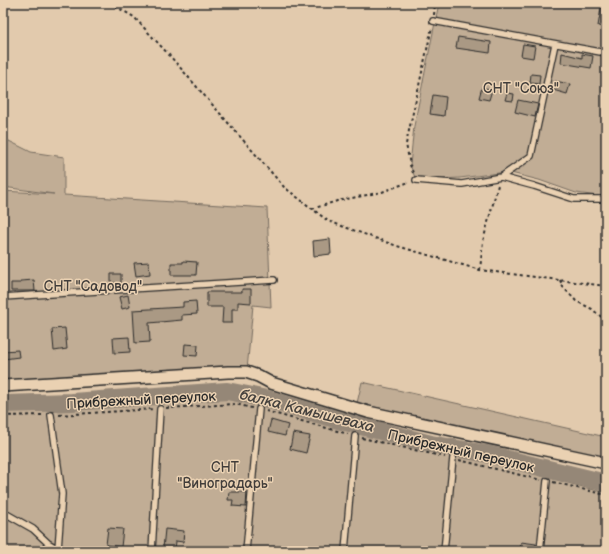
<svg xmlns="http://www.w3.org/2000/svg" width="609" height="554" font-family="'Balsamiq Sans',sans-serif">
	<rect width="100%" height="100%" fill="#e2caad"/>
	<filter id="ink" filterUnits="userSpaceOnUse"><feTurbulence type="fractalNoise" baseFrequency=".025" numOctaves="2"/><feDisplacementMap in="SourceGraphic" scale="8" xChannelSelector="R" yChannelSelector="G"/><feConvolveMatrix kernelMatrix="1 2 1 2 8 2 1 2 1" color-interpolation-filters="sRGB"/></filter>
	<g filter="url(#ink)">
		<path fill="#c1ad95" stroke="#766c60" d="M 439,3 L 606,3 L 606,197 L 576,193 L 539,180 L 507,172 L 460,178 L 416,180 L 410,165 L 414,126 Z
			M 3,138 L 31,152 L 64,157 L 64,195 L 267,208 L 271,307 L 253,305 L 247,370 L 3,382 L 3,191 L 54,194 L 3,187 Z
			M 362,382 L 606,437 L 606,459 L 357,403 Z
			M 226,398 L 267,403 L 606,493 L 606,551 L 3,551 L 3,404 Z"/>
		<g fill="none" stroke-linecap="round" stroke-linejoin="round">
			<path stroke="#958777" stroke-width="18" d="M 3,404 L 72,402 L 227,391 L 267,399 L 342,421 L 431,444 L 487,454 L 606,483"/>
		</g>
		<path fill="#aa9984" stroke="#2b2b2b" d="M 602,3 L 606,3 L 606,27 L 598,26 Z
			M 458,37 L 491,42 L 490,53 L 456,48 Z
			M 523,44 L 535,46 L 533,58 L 521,56 Z
			M 562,53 L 582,58 L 582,54 L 593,56 L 591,68 L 561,63 Z
			M 531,74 L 540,75 L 539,84 L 530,83 Z
			M 555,81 L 570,84 L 567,94 L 553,90 Z
			M 482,87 L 492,90 L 489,100 L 479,98 Z
			M 507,93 L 514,94 L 513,101 L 505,100 Z
			M 433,95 L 446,97 L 444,116 L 430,114 Z
			M 518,100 L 538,104 L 535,117 L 515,112 Z
			M 330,239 L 331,254 L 314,256 L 313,241 Z
			M 183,261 L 197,262 L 196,275 L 171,275 L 171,263 L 183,263 Z
			M 149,262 L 150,274 L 136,276 L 134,263 Z
			M 111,274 L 121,274 L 121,283 L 111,283 Z
			M 34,280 L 35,291 L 11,291 L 11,283 L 21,283 L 21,281 Z
			M 242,289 L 251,289 L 251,303 L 238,302 L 238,309 L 232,309 L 232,323 L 222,323 L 223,307 L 207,307 L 207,292 L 242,292 Z
			M 128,295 L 130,307 L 122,309 L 119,297 Z
			M 196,301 L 197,314 L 182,315 L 182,320 L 149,323 L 150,342 L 135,343 L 133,310 L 183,307 L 183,302 Z
			M 65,328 L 67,349 L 54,351 L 52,329 Z
			M 129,337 L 130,352 L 114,353 L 113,338 Z
			M 185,344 L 198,345 L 197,356 L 184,355 Z
			M 18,350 L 19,357 L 4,359 L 3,351 Z
			M 271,420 L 288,425 L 285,436 L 268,432 Z
			M 293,433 L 310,436 L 306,453 L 290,449 Z
			M 229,492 L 247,492 L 246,507 L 232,506 L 233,500 L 228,500 Z
			M 108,528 L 123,529 L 121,547 L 106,545 Z
			M 165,529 L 184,531 L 183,542 L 176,541 L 175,550 L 163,549 Z
			M 521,542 L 536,544 L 535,551 L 520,551 Z"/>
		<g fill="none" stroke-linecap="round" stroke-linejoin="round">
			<g stroke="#2b2b2b" stroke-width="8">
				<path id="lane" d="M 433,21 L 606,53
					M 501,177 L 531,156 L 555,44
					M 416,180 L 462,184 L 501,177 L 534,186 L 574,199 L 606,199
					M 3,297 L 274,280
					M 51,415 L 62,494 L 58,549
					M 3,512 L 33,529 L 48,543 L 58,549 L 75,551
					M 152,551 L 160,409
					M 246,551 L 259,409
					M 345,551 L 355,436
					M 444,551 L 453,458
					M 540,551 L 547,481"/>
			</g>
			<g stroke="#2b2b2b" stroke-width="14">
				<path id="street" d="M 3,386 L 228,372 L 246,372 L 258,376 L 271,383 L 368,412 L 606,463"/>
			</g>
			<path stroke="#2b2b2b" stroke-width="2" stroke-dasharray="3 3" stroke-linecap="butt" d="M 110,3 L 134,17 L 170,56 L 284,187 L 328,221 L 397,246 L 480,270 L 606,286
				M 434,15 L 435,3
				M 413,173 L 410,165 L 406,144 L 432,27
				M 312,209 L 337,201 L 382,192 L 409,182
				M 480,270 L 483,241 L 498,185
				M 560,280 L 563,287 L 576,301 L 592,309 L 606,321
				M 166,408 L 235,404 L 252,408
				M 266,411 L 348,434
				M 59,415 L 154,409
				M 3,416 L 44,415
				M 362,438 L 445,457
				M 459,460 L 541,480
				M 553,482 L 606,495"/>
			<use href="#lane" stroke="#ead1b2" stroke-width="5.5"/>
			<use href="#street" stroke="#ead1b2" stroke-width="11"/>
		</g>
	</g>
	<g text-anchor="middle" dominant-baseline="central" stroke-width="3" stroke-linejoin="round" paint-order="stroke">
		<g font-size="14" fill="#423e3b" stroke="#ead1b2">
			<text x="521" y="88">СНТ "Союз"</text>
			<text x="93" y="286">СНТ "Садовод"</text>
			<text x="225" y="467">СНТ<tspan x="225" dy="16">"Виноградарь"</tspan></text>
		</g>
		<g font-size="14" fill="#2b2b2b" stroke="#ead1b2">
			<text transform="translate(141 400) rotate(-3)">Прибрежный переулок</text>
			<text transform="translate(461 451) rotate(13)">Прибрежный переулок</text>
		</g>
		<g font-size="15" font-style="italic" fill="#46423e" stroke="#ead1b2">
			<text transform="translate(307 411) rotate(14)">балка Камышеваха</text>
		</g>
	</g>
	<rect width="609" height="554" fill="none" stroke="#ead1b2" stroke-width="16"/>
	<rect x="8" y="8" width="593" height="538" fill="none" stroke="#2b2b2b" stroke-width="1.5" filter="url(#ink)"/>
</svg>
